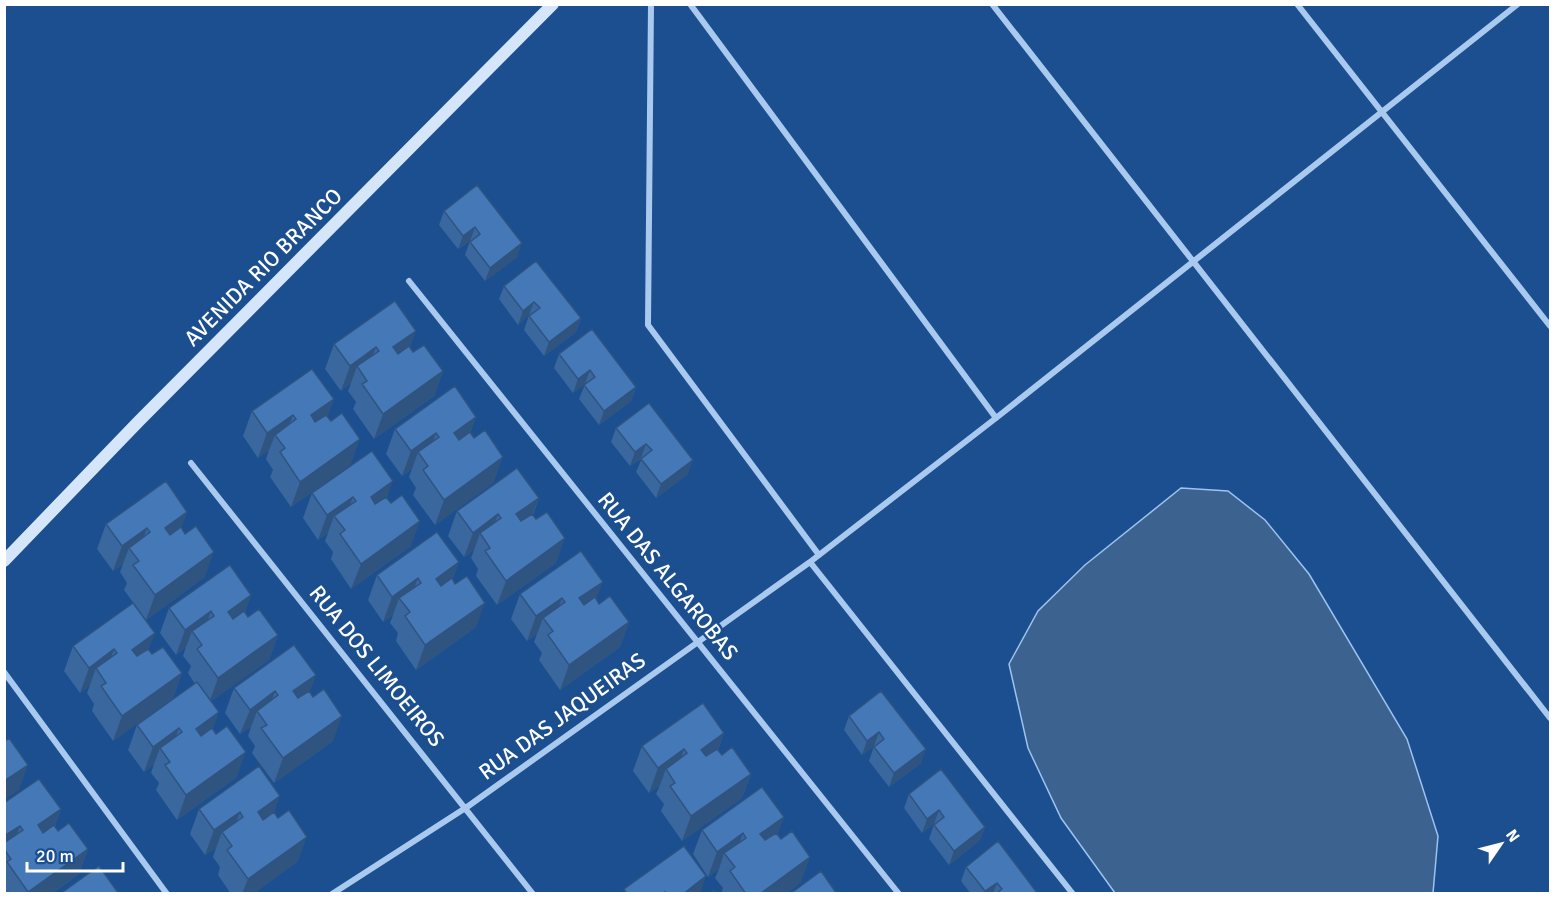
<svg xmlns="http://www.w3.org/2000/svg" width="1555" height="898" font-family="Signika,sans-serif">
	<rect width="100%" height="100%" fill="#1b4f8f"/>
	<path fill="#3c6290" stroke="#9cc4f0" stroke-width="1.5" d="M 1181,488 L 1228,491 L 1265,520 L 1309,574 L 1407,739 L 1438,836 L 1433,893 L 1115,893 L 1061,818 L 1028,748 L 1009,664 L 1038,611 L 1085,565 Z"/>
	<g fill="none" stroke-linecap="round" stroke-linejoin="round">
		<path stroke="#a9c9ee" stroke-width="6" d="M 651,4 L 648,325 L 819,555
			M 690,4 L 996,418
			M 992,4 L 1550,718
			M 1297,4 L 1550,326
			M 409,281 L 899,894
			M 191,463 L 533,894
			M 810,562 L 1073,894
			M 4,672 L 167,894
			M 332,894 L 467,807 L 810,562 L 996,418 L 1518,4"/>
		<path stroke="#d6e6fa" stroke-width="12" d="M 4,561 L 139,421 L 553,4"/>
	</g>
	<path fill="#3a679d" d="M 477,185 L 517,257 L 485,281 L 465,255 L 470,241 L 458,249 L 439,225 L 444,211 Z
		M 504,286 L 581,318 L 576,332 L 544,356 L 524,330 L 529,315 L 518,325 L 499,299 Z
		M 334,344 L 410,348 L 413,352 L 443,371 L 434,396 L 374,439 L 353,409 L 356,402 L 348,391 L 351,383 L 341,391 L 325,369 Z
		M 559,354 L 636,387 L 631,401 L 599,425 L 579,399 L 585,384 L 573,393 L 554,368 Z
		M 334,399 L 327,416 L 351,464 L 291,507 L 270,477 L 273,470 L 266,459 L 269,450 L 258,458 L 243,436 L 252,411 Z
		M 649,403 L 688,474 L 656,498 L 636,472 L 642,458 L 630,466 L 611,442 L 616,428 Z
		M 476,417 L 470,433 L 494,482 L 435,525 L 413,495 L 416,488 L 409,477 L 412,469 L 402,476 L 386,454 L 395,429 Z
		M 312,493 L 387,498 L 411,546 L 351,589 L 331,559 L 333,552 L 325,541 L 328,533 L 318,540 L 303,518 Z
		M 539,498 L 533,515 L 556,563 L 497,605 L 476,576 L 478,569 L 471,558 L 474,550 L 464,557 L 448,536 L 457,511 Z
		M 187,512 L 181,528 L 205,577 L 146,620 L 124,590 L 127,583 L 120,572 L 123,564 L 113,571 L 97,549 L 106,524 Z
		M 459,562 L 452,580 L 476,627 L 416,670 L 396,641 L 398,633 L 390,623 L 393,615 L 383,622 L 368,600 L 377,575 Z
		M 520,594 L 596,599 L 599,604 L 629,622 L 620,647 L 560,690 L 539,660 L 542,653 L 534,642 L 537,634 L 527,641 L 511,619 Z
		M 251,595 L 245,612 L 248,617 L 278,635 L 269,660 L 211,701 L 213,729 L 237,777 L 177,820 L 156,790 L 159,783 L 151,773 L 154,764 L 144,772 L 128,750 L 137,725 L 195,684 L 188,673 L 191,666 L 183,656 L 186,647 L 176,655 L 160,633 L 169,608 Z
		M 73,646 L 149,650 L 152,654 L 182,673 L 173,698 L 113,741 L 92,711 L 94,704 L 87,693 L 90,685 L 80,693 L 64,671 Z
		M 234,688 L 310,692 L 333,741 L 274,783 L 252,753 L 255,746 L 248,736 L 251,727 L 240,734 L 225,713 Z
		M 881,691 L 921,763 L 889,787 L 869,761 L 874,746 L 862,755 L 844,730 L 849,716 Z
		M 724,733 L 718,750 L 722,755 L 751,774 L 742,798 L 682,841 L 661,811 L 664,804 L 656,794 L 660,785 L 649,793 L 633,771 L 642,746 Z
		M 909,794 L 985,827 L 980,840 L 949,865 L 929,839 L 934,824 L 922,833 L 904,808 Z
		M 4,803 L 61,809 L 55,826 L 58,831 L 88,849 L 79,874 L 52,894 L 4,894 Z
		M 199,809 L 274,813 L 298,861 L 253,894 L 231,894 L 218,875 L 220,867 L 213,857 L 216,848 L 205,855 L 190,834 Z
		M 784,817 L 777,834 L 801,882 L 786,894 L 721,894 L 723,888 L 715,878 L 719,869 L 708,877 L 693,854 L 702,830 Z
		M 966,867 L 1038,894 L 971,894 L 961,881 Z"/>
	<path fill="#305480" d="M 475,227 L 470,241 L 458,249 L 463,236 Z
		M 522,243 L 517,257 L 485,281 L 490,268 Z
		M 534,302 L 529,315 L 518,325 L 523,311 Z
		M 581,318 L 576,332 L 544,356 L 549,342 Z
		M 416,331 L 407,356 L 384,372 L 393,347 Z
		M 376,347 L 366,372 L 357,366 L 351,383 L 341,391 L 350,366 Z
		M 590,370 L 585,384 L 573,393 L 578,379 Z
		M 443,371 L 434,396 L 374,439 L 383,414 Z
		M 636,387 L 631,401 L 599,425 L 604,411 Z
		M 334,399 L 325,424 L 301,440 L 311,415 Z
		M 293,415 L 284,439 L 275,435 L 269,450 L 258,458 L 267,433 Z
		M 476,417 L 467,442 L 445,458 L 454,433 Z
		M 436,433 L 427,458 L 418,452 L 412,469 L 402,476 L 411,451 Z
		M 360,439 L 351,464 L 291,507 L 300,482 Z
		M 646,444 L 641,458 L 630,466 L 635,452 Z
		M 503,457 L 494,482 L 435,525 L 444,500 Z
		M 693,460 L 688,474 L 656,498 L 661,484 Z
		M 393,481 L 384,506 L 362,522 L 371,497 Z
		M 353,497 L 344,522 L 334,516 L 328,533 L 318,540 L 327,515 Z
		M 539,498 L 529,523 L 507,539 L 516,514 Z
		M 187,512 L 178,537 L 156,553 L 165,528 Z
		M 498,514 L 489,539 L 480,533 L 474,550 L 464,557 L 473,533 Z
		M 420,521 L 411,546 L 351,589 L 361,564 Z
		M 147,528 L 138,553 L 129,548 L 123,564 L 113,571 L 122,546 Z
		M 565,538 L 556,563 L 497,605 L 506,581 Z
		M 214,552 L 205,577 L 146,620 L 155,595 Z
		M 459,562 L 450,587 L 427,604 L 436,579 Z
		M 418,578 L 409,603 L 399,598 L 393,615 L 383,622 L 392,597 Z
		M 603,582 L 593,607 L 570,623 L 579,598 Z
		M 251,595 L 242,620 L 219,637 L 228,612 Z
		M 562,598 L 553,623 L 543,618 L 537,634 L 527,641 L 536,616 Z
		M 485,603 L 476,627 L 416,670 L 425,645 Z
		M 211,611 L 202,636 L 192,631 L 186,647 L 176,655 L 185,630 Z
		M 629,622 L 620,647 L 560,690 L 569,665 Z
		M 155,633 L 146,658 L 123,674 L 132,650 Z
		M 278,635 L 269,660 L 209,703 L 218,678 Z
		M 114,649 L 105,674 L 96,668 L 90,685 L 80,693 L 89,668 Z
		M 182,673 L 173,698 L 113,741 L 122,716 Z
		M 316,675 L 307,700 L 284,716 L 293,691 Z
		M 275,691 L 266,716 L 257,711 L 251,727 L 240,734 L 250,710 Z
		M 219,712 L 210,737 L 187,754 L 196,729 Z
		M 342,716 L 333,741 L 274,783 L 283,758 Z
		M 179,728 L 170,753 L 160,748 L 154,764 L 144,772 L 153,747 Z
		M 879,732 L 874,746 L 862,755 L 867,741 Z
		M 724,733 L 715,758 L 692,775 L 701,750 Z
		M 684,749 L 675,774 L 666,769 L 660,785 L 649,793 L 658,768 Z
		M 926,749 L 921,763 L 889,787 L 894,773 Z
		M 246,752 L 237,777 L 177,820 L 186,795 Z
		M 28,765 L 19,790 L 4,800 L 4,781 Z
		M 751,774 L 742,798 L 682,841 L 691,816 Z
		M 280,796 L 271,821 L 249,837 L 258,812 Z
		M 61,809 L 52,834 L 29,850 L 38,825 Z
		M 939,810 L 934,824 L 922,833 L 927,819 Z
		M 240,812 L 231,837 L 222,832 L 216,848 L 205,855 L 214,830 Z
		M 784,817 L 775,842 L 751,858 L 760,834 Z
		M 20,826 L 11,850 L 4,849 L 4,836 Z
		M 985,827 L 980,840 L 949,865 L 954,851 Z
		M 743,833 L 734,858 L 724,853 L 719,869 L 708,877 L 717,852 Z
		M 307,837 L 298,861 L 253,894 L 242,894 L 248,879 Z
		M 88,849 L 79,874 L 52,894 L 27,894 L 28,892 Z
		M 810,857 L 801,882 L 786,894 L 760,894 Z
		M 706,876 L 700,894 L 683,894 Z
		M 997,883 L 993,894 L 984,894 L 985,891 Z"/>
	<path fill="#4478b7" stroke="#305480" stroke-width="1.5" d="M 477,185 L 522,243 L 490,268 L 470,242 L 480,234 L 475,227 L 463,236 L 444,211 Z
		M 536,261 L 581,318 L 549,342 L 529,316 L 540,308 L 534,302 L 523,311 L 504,286 Z
		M 395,301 L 416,331 L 393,347 L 398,354 L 409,346 L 413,352 L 424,345 L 443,371 L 383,414 L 362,384 L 367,381 L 357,366 L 379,351 L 376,347 L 350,366 L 334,344 Z
		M 592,329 L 636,387 L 604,411 L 584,385 L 595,377 L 590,370 L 578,379 L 559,354 Z
		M 312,369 L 334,399 L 311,415 L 315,422 L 326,415 L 331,421 L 342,413 L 360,439 L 300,482 L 280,452 L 285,448 L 275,435 L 296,419 L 293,415 L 267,433 L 252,411 Z
		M 455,386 L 476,417 L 454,433 L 459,440 L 470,432 L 474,438 L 485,430 L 503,457 L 444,500 L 423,470 L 428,466 L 418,452 L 439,437 L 436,433 L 411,451 L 395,429 Z
		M 649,403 L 693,460 L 661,484 L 641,459 L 652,450 L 646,444 L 635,452 L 616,428 Z
		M 372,451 L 393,481 L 371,497 L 375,504 L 386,497 L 391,503 L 402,495 L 420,521 L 361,564 L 340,534 L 345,530 L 334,516 L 356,501 L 353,497 L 327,515 L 312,493 Z
		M 517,468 L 539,498 L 516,514 L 521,521 L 532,514 L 536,519 L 547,512 L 565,538 L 506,581 L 485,551 L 490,548 L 480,533 L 501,518 L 498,514 L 473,533 L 457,511 Z
		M 166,481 L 187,512 L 165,528 L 170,535 L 181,527 L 185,534 L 196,526 L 214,552 L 155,595 L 133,565 L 139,561 L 129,548 L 150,532 L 147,528 L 122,546 L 106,524 Z
		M 437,532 L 459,562 L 436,579 L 441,586 L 452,578 L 455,584 L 467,576 L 485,603 L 425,645 L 405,616 L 410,612 L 399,598 L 421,583 L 418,578 L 392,597 L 377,575 Z
		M 581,551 L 603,582 L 579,598 L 584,605 L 595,597 L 599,604 L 610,596 L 629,622 L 569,665 L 548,635 L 553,631 L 543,618 L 565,602 L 562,598 L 536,616 L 520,594 Z
		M 230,565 L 251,595 L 228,612 L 233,619 L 244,611 L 248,617 L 259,609 L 278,635 L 218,678 L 197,649 L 202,645 L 192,631 L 214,616 L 211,611 L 185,630 L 169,608 Z
		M 133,603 L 155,633 L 132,650 L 137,656 L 148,649 L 152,654 L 163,647 L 182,673 L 122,716 L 101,686 L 106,683 L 96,668 L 117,653 L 114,649 L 89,668 L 73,646 Z
		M 294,645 L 316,675 L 293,691 L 298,698 L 309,691 L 313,697 L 324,689 L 342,716 L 283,758 L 261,728 L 267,725 L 257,711 L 278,695 L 275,691 L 250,710 L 234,688 Z
		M 197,682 L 219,712 L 196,729 L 201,736 L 212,728 L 216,734 L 227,726 L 246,752 L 186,795 L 165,765 L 170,762 L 160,748 L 182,732 L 179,728 L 153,747 L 137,725 Z
		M 881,691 L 926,749 L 894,773 L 874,747 L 884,739 L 879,732 L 867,741 L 849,716 Z
		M 703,703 L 724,733 L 701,750 L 706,756 L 717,749 L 722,755 L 732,747 L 751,774 L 691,816 L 670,786 L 675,783 L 666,769 L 687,753 L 684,749 L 658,768 L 642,746 Z
		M 9,738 L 28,765 L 4,781 L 4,742 Z
		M 259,766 L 280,796 L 258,812 L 263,820 L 274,812 L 278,818 L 289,810 L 307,837 L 248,879 L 227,850 L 232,846 L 222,832 L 243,817 L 240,812 L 214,830 L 199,809 Z
		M 941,769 L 985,827 L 954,851 L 934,825 L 944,817 L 939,810 L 927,819 L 909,794 Z
		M 39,779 L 61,809 L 38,825 L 43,833 L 54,825 L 58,831 L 69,823 L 88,849 L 28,892 L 7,862 L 11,859 L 4,849 L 4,843 L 23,830 L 20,826 L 4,836 L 4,803 Z
		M 762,787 L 784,817 L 760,834 L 765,840 L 776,833 L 781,839 L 792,831 L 810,857 L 760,894 L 746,894 L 730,871 L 735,867 L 724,853 L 746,838 L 743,833 L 717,852 L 702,830 Z
		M 998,841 L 1038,894 L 996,894 L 1002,889 L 997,883 L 985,891 L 966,867 Z
		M 684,846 L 706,876 L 683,894 L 666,894 L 665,892 L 664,894 L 627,894 L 624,889 Z
		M 99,866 L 119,894 L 60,894 Z
		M 821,871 L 837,894 L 790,894 Z
		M 714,890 L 716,894 L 709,894 Z"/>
	<g text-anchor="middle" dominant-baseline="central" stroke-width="5" stroke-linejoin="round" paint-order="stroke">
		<g font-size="22" fill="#fff" stroke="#1b4f8f">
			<text transform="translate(263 267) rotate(-45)">AVENIDA RIO BRANCO</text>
			<text transform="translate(668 576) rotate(51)">RUA DAS ALGAROBAS</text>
			<text transform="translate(377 666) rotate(51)">RUA DOS LIMOEIROS</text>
			<text transform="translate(562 716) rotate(-36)">RUA DAS JAQUEIRAS</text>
		</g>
	</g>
	<rect width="1555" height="898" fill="none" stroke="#ffffff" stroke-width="12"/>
	<g transform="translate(1501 844) rotate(55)" stroke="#1b4f8f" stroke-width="4.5" paint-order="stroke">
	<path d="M0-4.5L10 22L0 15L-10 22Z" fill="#ffffff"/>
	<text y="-9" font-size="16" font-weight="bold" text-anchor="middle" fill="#ffffff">N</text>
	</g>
	<path d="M27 862v9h96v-9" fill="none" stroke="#ffffff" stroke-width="3"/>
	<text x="36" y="862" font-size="18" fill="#ffffff" stroke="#1b4f8f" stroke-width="4.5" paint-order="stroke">20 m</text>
</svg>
